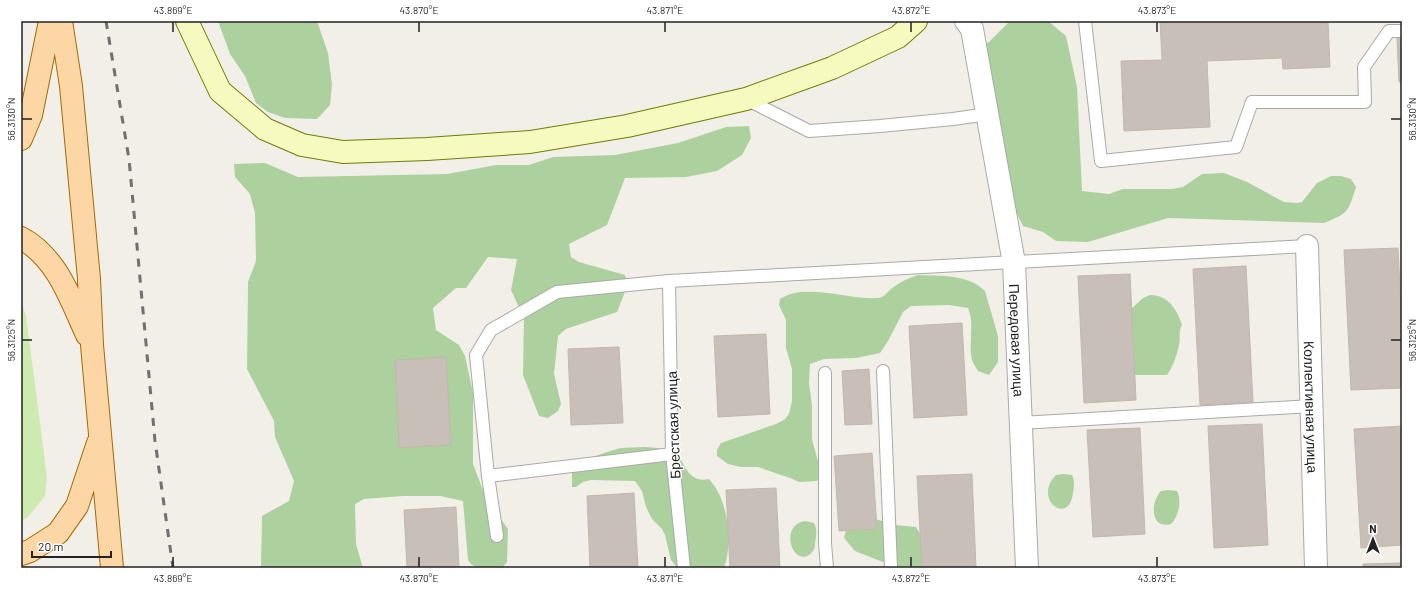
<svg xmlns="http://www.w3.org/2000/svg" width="1423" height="589" font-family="Barlow,sans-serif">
	<rect width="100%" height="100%" fill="#f2efe9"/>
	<path fill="#cdebb0" d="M 21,303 L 26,315 L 47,477 L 45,496 L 28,517 L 21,521 Z"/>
	<path fill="#add19e" d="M 218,21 L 317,21 L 328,53 L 332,85 L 330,105 L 317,119 L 285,118 L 268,112 L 256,103 L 245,76 L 230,54 Z
		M 1010,21 L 1048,21 L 1066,36 L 1077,87 L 1082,191 L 1109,194 L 1123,189 L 1172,189 L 1183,187 L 1202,174 L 1224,173 L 1247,182 L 1284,202 L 1297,203 L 1302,202 L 1317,183 L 1331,176 L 1341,176 L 1351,179 L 1356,187 C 1348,212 1349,213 1324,223 L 1168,218 L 1088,242 L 1056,241 L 1043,232 L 1023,226 L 1017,214 L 994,200 L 981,46 L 989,42 Z
		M 749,126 L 751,138 L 742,155 L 717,171 L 686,177 L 625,178 L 607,225 L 569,244 L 571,257 L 579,262 L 625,275 L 628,284 L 617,312 L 566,329 L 558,336 L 554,374 L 561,404 L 558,411 L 548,418 L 539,416 L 523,375 L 524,318 L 511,290 L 517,259 L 488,257 L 466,288 L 456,288 L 433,308 L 436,330 L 459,345 L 465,356 L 473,393 L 473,464 L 486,498 L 508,529 L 507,562 L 502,568 C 490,568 475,572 468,560 L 463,501 L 440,496 L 403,496 L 364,499 L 355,504 L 356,544 L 363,568 L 261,568 L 262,516 L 289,501 L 294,481 L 275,437 L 274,421 L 247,369 L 248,282 L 256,261 L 255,213 L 250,194 L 235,177 L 234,164 L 265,163 L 298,177 L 447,174 L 496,165 L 529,165 L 553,157 L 615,155 L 678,143 L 726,127 Z
		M 918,275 C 940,276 968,274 985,291 L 998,336 L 998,362 L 989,375 L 978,371 C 976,367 973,364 972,360 C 968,343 975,324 968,308 L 949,305 L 911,306 L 903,312 L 888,341 L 880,353 L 856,358 L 824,359 L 810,364 L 809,383 L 812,405 L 812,439 L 819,465 L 819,478 L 817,481 L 799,482 L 790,478 L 758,467 L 740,467 L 728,464 L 717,456 L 717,450 L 721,443 L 776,424 L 785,419 L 789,414 L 792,401 L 792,369 L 786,348 L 786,320 L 779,305 L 780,299 C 804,282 850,300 878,298 C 885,298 889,289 895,286 C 902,281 909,278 918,275 Z
		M 1150,295 C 1168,295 1177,309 1182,325 C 1178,331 1181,338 1179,345 C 1177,355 1173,366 1167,375 L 1136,375 L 1126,371 L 1130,310 L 1143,298 Z
		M 645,447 L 658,448 L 679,455 C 685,469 692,483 709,479 C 712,483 716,487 718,492 C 729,512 732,547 724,568 L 677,568 L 671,560 L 665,535 L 662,529 L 652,519 L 646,507 L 642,491 L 635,481 L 591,480 L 583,482 L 576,487 L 572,487 L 572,471 L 574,464 L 601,454 L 620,448 Z
		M 1063,474 L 1072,475 C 1075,481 1074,486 1073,493 C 1069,527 1032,499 1056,475 Z
		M 1168,490 L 1177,491 C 1182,501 1179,516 1171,524 C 1150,530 1150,502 1161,491 Z
		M 852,508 L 872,518 L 895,525 L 916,527 L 931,552 L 946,568 L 890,568 L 885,563 L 855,551 L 844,538 Z
		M 805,521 L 814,523 C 818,530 816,536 815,544 C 815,549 813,552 809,555 C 792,566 779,525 805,521 Z"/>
	<path fill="#c7bfb8" stroke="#c4b6ab" d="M 1160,21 L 1328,21 L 1330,67 L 1283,69 L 1282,58 L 1207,61 L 1210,127 L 1124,131 L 1121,61 L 1162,60 Z
		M 1397,38 L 1402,38 L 1402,82 L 1399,82 Z
		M 1398,248 L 1402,327 L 1402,388 L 1351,390 L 1344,250 Z
		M 1246,266 L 1253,402 L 1200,405 L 1193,269 Z
		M 1130,274 L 1136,400 L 1084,403 L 1078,276 Z
		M 962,323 L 967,415 L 914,418 L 909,326 Z
		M 766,334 L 770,414 L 718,417 L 714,336 Z
		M 619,347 L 623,423 L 571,425 L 568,349 Z
		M 446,357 L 451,445 L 399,448 L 395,360 Z
		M 869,369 L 872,424 L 845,425 L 842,371 Z
		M 1262,424 L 1268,545 L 1214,548 L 1208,426 Z
		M 1402,426 L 1402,545 L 1361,548 L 1354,429 Z
		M 1140,428 L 1145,534 L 1093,537 L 1087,430 Z
		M 872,453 L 877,529 L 839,531 L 834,456 Z
		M 972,474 L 976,568 L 922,568 L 917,476 Z
		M 776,488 L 780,568 L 730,568 L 726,490 Z
		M 634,493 L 638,568 L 590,568 L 587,496 Z
		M 456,507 L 459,568 L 407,568 L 404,510 Z
		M 1402,563 L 1402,568 L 1363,568 L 1363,564 Z"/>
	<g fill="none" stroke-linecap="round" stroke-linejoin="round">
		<g stroke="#a9a9a9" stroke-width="14">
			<path id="lane" d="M 1085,21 L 1101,161 L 1236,147 L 1252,102 L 1365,102 L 1364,67 L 1389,31 L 1402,31
				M 746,99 L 809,131 L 880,126 L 953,119 L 988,114
				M 669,281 L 672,454 L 684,568
				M 883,371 L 891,568
				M 825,373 L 825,543 L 827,568
				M 1021,423 L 1312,406
				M 672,454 L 488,476 L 476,355 L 491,330 L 557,292 L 669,281 L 1307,246
				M 488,476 L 497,536"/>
		</g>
		<g stroke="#a9a9a9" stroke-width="24">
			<g id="street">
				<path id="s1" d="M 966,21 L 972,29 L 1014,263 L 1027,568"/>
				<path id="s2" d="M 1307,246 L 1316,568"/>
			</g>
		</g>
		<g stroke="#707d05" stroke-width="24">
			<path id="secondary" d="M 187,21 L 220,91 L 265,129 L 302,145 L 343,152 L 427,149 L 530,142 L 627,126 L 746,99 L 832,68 L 898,37 L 916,21"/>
		</g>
		<g stroke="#a06b00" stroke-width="24">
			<path id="primary" d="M 61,21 L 71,86 L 89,279 L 92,345 L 112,568
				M 21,139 L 31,115 L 50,21
				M 21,238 C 57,257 71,300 87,335
				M 21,554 L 30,551 L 58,533 L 77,506 L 98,443"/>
		</g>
		<use href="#lane" stroke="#fff" stroke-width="12"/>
		<use href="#street" stroke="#fff" stroke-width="22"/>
		<use href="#secondary" stroke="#f7fabf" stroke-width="22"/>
		<use href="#primary" stroke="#fcd6a4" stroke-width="22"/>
		<path stroke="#707070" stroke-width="3" stroke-dasharray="8 8" stroke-linecap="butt" d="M 106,21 L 129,159 L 155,441 L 173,568"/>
	</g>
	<path fill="none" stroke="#222" stroke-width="1.5" d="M 173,22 L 173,32M 419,22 L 419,32M 665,22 L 665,32M 911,22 L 911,32M 1157,22 L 1157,32M 22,119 L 32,119M 1391,119 L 1401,119M 22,340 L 32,340M 1391,340 L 1401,340M 173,557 L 173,567M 419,557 L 419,567M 665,557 L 665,567M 911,557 L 911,567M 1157,557 L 1157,567"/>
	<g text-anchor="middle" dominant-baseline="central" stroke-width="3" stroke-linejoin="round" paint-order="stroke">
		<g font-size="14" fill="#222" stroke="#fff">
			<text stroke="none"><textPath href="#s1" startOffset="325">Передовая улица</textPath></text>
			<text stroke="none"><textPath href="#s2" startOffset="161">Коллективная улица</textPath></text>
			<text transform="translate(673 425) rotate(-92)">Брестская улица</text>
		</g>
	</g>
	<rect width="1423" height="589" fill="none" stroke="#ffffff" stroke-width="44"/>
	<g transform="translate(1373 539)" stroke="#ffffff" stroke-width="3" paint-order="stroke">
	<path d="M0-3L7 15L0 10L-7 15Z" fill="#222222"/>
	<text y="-6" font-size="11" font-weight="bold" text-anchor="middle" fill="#222222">N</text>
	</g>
	<path d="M32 551v6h79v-6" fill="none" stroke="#222222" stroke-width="2"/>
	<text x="38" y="551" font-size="12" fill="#222222" stroke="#ffffff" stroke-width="3" paint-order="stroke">20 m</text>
	<rect x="22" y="22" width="1379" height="545" fill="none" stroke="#222" stroke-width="1.5"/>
	<g font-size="10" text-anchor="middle" fill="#222">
		<text x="173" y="14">43.869°E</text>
		<text x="419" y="14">43.870°E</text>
		<text x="665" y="14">43.871°E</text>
		<text x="911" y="14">43.872°E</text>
		<text x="1157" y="14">43.873°E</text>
		<text transform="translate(11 119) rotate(-90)" y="4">56.3130°N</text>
		<text transform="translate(1412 119) rotate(-90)" y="4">56.3130°N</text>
		<text transform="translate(11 340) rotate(-90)" y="4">56.3125°N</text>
		<text transform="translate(1412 340) rotate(-90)" y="4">56.3125°N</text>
		<text x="173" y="582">43.869°E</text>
		<text x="419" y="582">43.870°E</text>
		<text x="665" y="582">43.871°E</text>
		<text x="911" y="582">43.872°E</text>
		<text x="1157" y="582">43.873°E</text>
	</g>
</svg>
